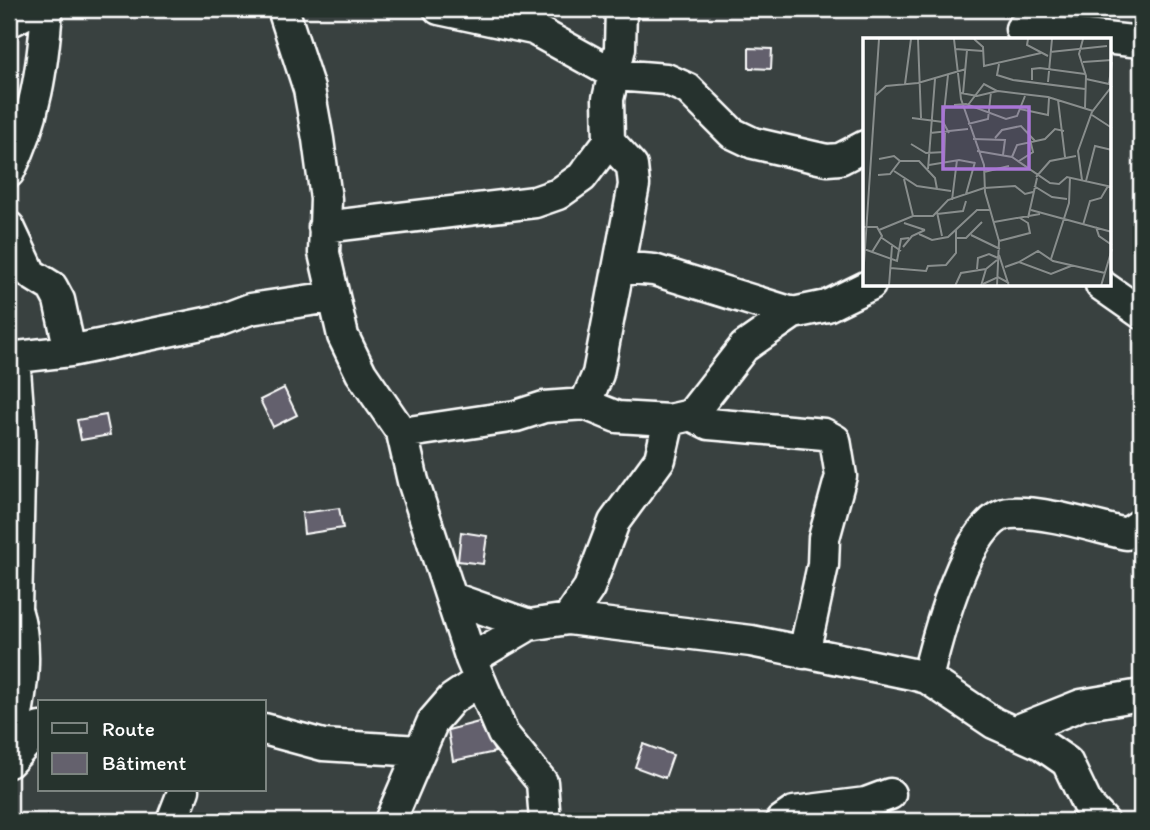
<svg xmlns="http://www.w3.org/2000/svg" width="1150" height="830" font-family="Itim,sans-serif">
	<rect width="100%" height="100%" fill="#394140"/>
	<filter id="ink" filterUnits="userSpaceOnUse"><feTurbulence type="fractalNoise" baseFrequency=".0143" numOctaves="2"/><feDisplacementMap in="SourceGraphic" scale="14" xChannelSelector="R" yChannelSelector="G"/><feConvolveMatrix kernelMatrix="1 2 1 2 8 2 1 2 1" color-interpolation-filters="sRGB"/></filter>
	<g filter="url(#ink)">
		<path fill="#64616d" stroke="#fff" stroke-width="2" d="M 749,48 L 772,49 L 771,69 L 749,68 Z
			M 284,388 L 297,415 L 273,427 L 260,400 Z
			M 106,415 L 110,435 L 81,440 L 77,420 Z
			M 339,508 L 343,528 L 304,534 L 302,513 Z
			M 461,532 L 487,536 L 483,564 L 458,561 Z
			M 479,722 L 495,752 L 453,761 L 448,730 Z
			M 643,744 L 673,755 L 665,778 L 635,767 Z"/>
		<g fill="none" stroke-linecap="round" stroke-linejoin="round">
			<g stroke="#fff" stroke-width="35">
				<path id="minor" d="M 283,9 L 309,89 L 318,139 L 326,199 L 324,253 L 343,336 L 361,373 L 402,433 L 413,481 L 471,659 L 503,734 L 542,782 L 545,821
					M 439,9 L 533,29 L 616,75 L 666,79 L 688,89 L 732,133 L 753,143 L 827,160 L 840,159 L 865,146
					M 9,22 L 34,9
					M 1021,29 L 1141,42
					M 9,172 C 35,122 43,65 47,9
					M 9,227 L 31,274 L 52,287 L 59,300 L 70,351
					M 324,227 L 535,202 L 558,194 L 582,177 L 609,141 L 608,99 L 620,48 L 621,9
					M 620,267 L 654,270 L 793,313 L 827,306 L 870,285
					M 1101,285 L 1141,313
					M 9,358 L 70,351 L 221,320 L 250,309 L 332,297
					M 585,404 L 598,374 L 634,185 L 632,166 L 609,141
					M 691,415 L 744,347 L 793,313
					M 402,433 L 516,416 L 544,407 L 585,404 L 617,417 L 669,420 L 691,415 L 709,424 L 824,434 L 835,440 L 841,476 L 824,538 L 823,565 L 804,653
					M 452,598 L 529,625
					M 568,619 L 589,588 L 614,522 L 660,459 L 669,420
					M 471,659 L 529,625 L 568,619 L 751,641 L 912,674 L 927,678 L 994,723 L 1041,744 L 1067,762 L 1087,804 L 1103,821
					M 927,678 C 936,642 967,516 1010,513 C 1045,511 1091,526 1126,534 L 1141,524
					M 264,729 L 323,745 L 419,751
					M 1013,732 L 1081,705 L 1141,695
					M 9,760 C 17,709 32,659 16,609 L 20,435 L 14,357
					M 9,762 L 40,728
					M 172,821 L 184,790
					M 390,821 L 433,721 L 452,699 L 480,680
					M 781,821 L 794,812 L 866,803 L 890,794"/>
			</g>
			<use href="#minor" stroke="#26332d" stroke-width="30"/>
		</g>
	</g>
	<g transform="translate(863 38)">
		<rect width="248" height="248" fill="#394140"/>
		<path fill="none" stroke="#888d8c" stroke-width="2" d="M 55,1 L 58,80M 91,1 L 98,61 L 121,127 L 122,154 L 136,203 L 134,248M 111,1 L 120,9 L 121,28 L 178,15M 165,1 L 164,7 L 185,18M 220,1 L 216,16 L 223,38 L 222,70M 92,11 L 120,13M 187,14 L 244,8M 220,24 L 249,22M 136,26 L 134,37 L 150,42 L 222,51M 85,37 L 80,84 L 86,95M 223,41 L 246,46 L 249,24M 169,42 L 169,31 L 177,30 L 222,36M 185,44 L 189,1M 42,46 L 48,1M 98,55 L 114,58 L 135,53 L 185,59 L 230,73M 100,56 L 104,12M 13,57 L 23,48 L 55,45 L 103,31M 195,62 L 202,119M 91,67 L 103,66 L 143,81 L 154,78 L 162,58M 105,67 L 121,46 L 134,53M 157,71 L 185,77 L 186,60M 229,77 L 249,90M 49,80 L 80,84M 105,86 L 125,81 L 128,54M 67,95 L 105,91M 132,100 L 139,92 L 158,88 L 172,103M 110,101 L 142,102 L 140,117M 48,106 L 63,115 L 82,114M 114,113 L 149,119 L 187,145 L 196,146 L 204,139 L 249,149M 149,119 L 154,107 L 182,101 L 192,91 L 201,93M 16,121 L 31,118 L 37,123 L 56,123 L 72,140 L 74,151M 156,123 L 170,114 L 165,93M 81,126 L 82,95M 66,127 L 96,122 L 112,125M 65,131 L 72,41M 31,133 L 54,148 L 88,153M 121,134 L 146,128M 15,137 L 27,136 L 37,123M 173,139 L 187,123 L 213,118M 41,141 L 50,178M 219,142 L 215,113 L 229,74 L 249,48M 223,143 L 232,108 L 249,112M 171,148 L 189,159 L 204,161M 103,156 L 112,124M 89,162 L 94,122M 168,172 L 249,194M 74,174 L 79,198M 74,176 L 100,173 L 103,163M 165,180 L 174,140M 131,184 L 177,176M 41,185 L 62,192M 220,187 L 227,163 L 238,160 L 245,148M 0,189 L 14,189 L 19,198 L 9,214M 233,189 L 236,198 L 249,207M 16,192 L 50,178 L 70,178 L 85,162 L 121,150 L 152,148 L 162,156 L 170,154M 56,196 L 69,202 L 85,199 L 114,172 L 127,172M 108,197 L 137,211M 19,200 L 38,213M 93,200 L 103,200 L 119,184M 136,203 L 167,195 L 165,185 L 157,180M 40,209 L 49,198 L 62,192M 1,211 L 34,223 L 38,201 L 46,200M 136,217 L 146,248M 188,221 L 206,165 L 207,139M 156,224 L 175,213 L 190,223 L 242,235M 142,229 L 156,224 L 188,236 L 208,228M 27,230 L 63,233 L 65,228 L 83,227 L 93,215 L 93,192M 114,231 L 115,220 L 126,216 L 135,220M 0,240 L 16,1M 120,246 L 135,239 L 146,245M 26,248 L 29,208M 92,248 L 98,235 L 123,231M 118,248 L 123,231 L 134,222M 238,248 L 249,211"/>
		<path fill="#a976d5" fill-opacity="0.15" stroke="#a976d5" stroke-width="3.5" d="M 80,69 L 166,69 L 166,131 L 80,131 Z"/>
		<rect width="248" height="248" fill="none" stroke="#fff" stroke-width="3.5"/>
	</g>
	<rect width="1150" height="830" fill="none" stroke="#26332d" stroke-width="35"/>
	<rect x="18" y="18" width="1115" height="795" fill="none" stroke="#fff" stroke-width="2.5" filter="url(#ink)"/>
	<rect x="38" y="700" width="228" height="91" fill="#26332d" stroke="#7d8581" stroke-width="2"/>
	<rect x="52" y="723" width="35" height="10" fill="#26332d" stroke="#7d8581" stroke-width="2"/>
	<text x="102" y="736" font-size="21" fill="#ffffff">Route</text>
	<rect x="52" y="753" width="35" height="21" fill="#64616d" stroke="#7d8581" stroke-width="2"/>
	<text x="102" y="770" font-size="21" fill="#ffffff">Bâtiment</text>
</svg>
